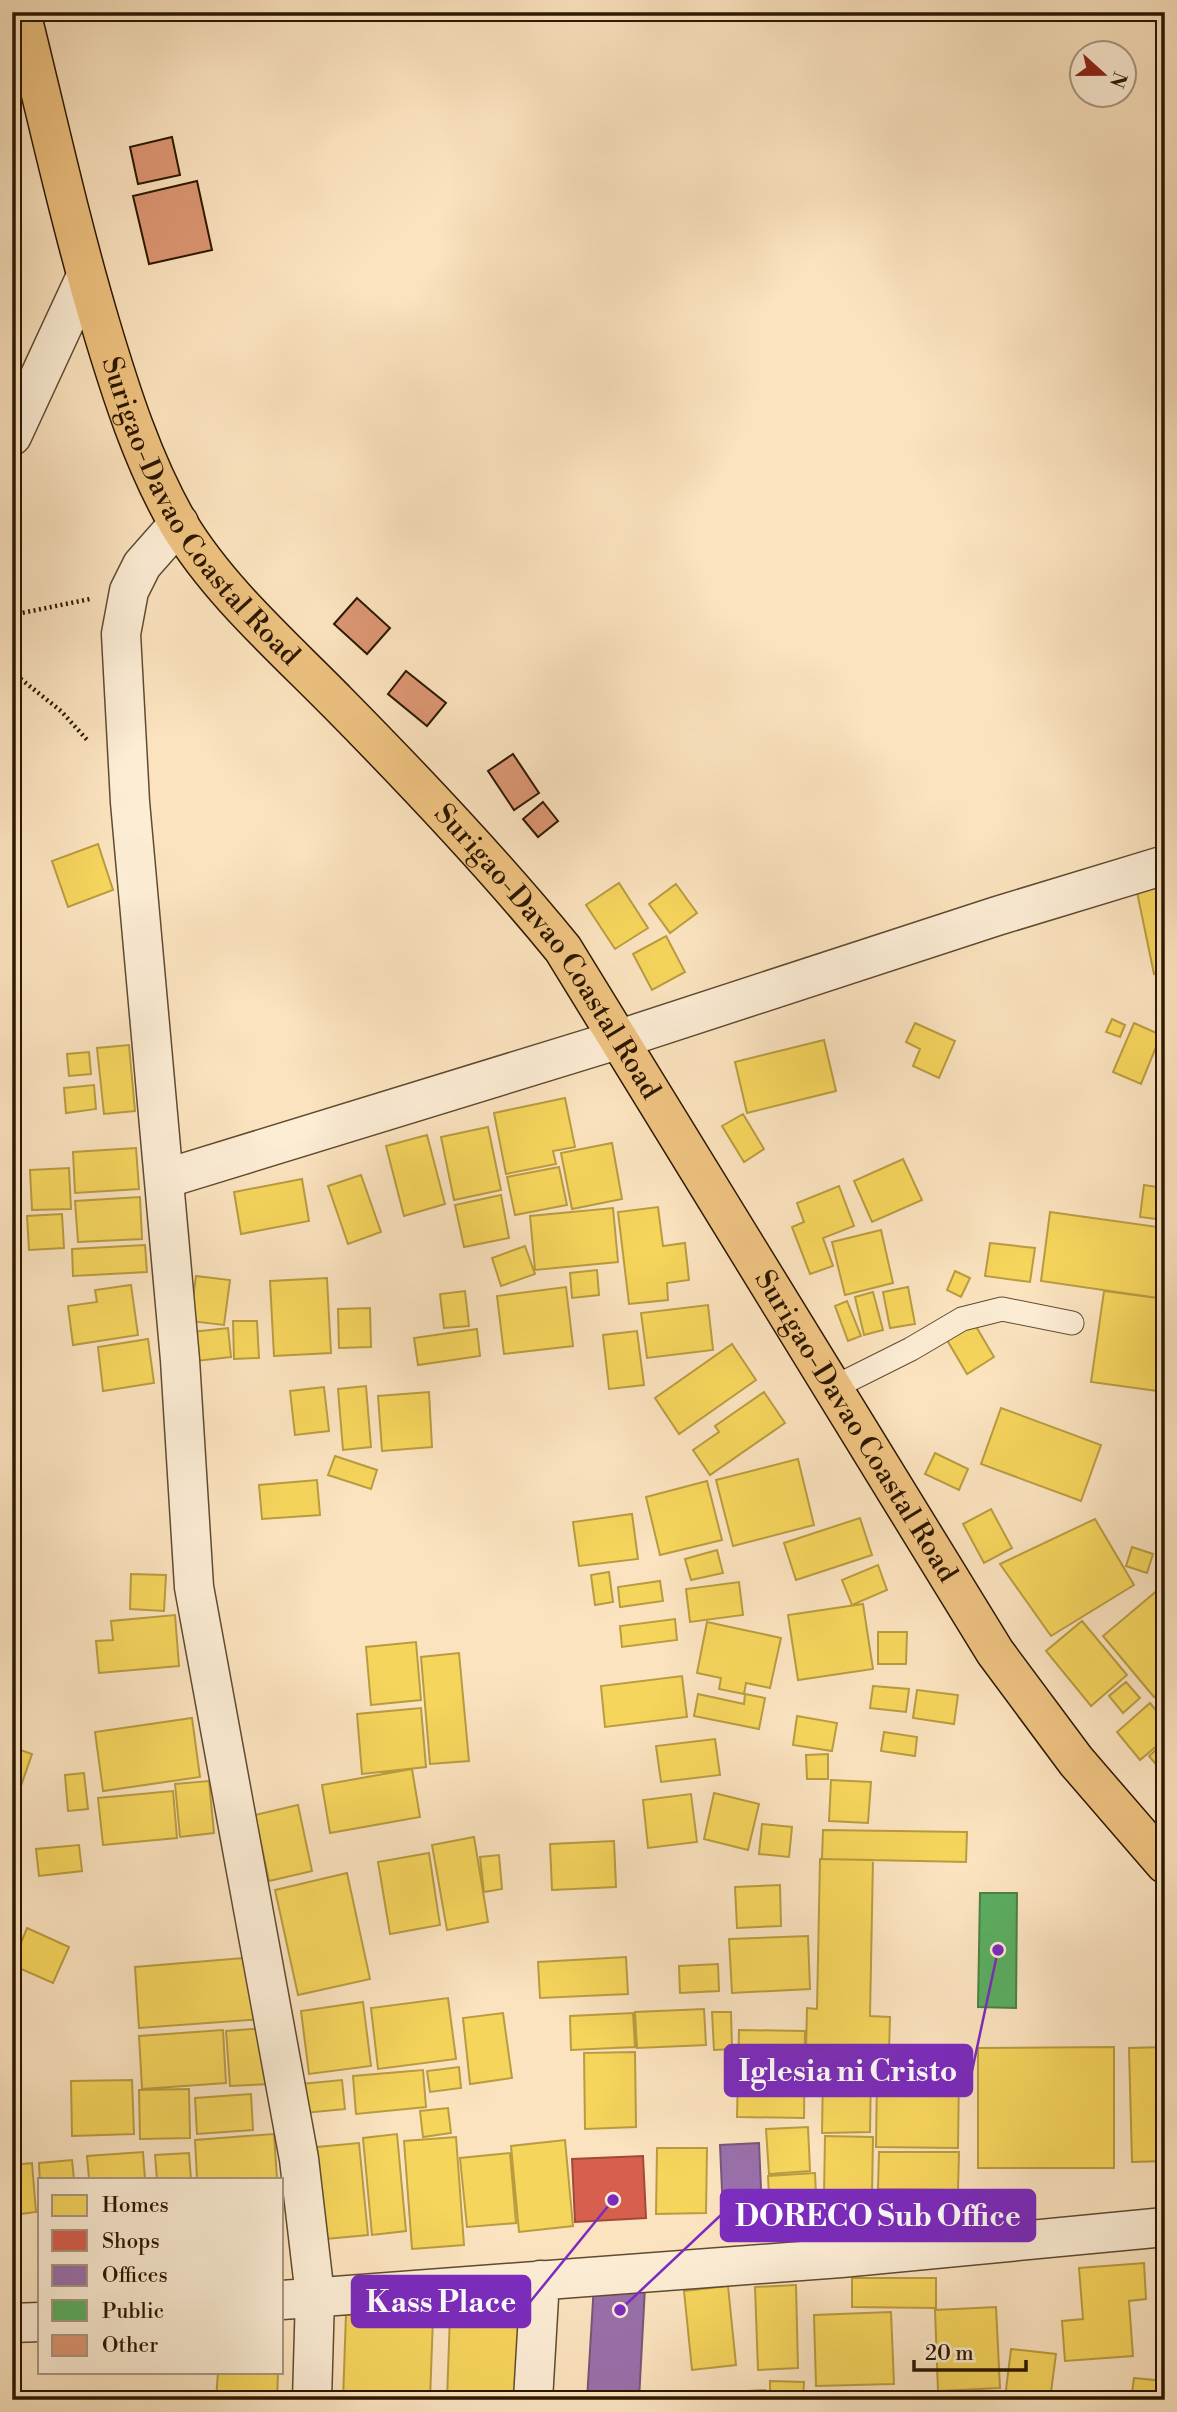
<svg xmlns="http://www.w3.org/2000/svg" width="1177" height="2412" font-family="'Libre Bodoni',serif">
	<rect width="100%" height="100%" fill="#fbe3bf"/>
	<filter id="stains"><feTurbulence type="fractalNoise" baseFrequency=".00286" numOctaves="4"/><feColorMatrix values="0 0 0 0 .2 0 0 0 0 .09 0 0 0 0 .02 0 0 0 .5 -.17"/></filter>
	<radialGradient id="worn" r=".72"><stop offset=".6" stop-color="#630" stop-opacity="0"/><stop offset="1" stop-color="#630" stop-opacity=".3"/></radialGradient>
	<path fill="#f6d55c" stroke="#b99c40" stroke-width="2" d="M 98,844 L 113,890 L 68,907 L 52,861 Z
		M 619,883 L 648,928 L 615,949 L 586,905 Z
		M 676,884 L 697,913 L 670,933 L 649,904 Z
		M 1165,886 L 1165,972 L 1154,974 L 1137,892 Z
		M 666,936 L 685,972 L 652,990 L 633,954 Z
		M 1112,1019 L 1125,1025 L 1120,1037 L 1106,1032 Z
		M 915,1023 L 955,1041 L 939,1078 L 913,1066 L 920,1049 L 906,1042 Z
		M 1134,1023 L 1161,1035 L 1141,1084 L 1113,1072 Z
		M 824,1040 L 836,1091 L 747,1113 L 735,1062 Z
		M 129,1045 L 135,1111 L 104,1114 L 97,1048 Z
		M 89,1052 L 91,1074 L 69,1076 L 67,1054 Z
		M 94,1085 L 96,1109 L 66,1113 L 64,1088 Z
		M 565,1098 L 575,1147 L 553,1151 L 556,1164 L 506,1174 L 494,1113 Z
		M 743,1114 L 764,1149 L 744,1162 L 722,1126 Z
		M 488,1127 L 501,1190 L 454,1200 L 441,1137 Z
		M 427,1135 L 445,1204 L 404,1216 L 386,1146 Z
		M 612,1143 L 622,1199 L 572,1209 L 561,1153 Z
		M 136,1148 L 139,1189 L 75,1193 L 73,1152 Z
		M 903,1159 L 922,1200 L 872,1222 L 854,1181 Z
		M 559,1167 L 567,1205 L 515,1215 L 507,1177 Z
		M 69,1168 L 71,1209 L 32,1210 L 30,1170 Z
		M 361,1175 L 381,1232 L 348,1244 L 328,1186 Z
		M 302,1179 L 309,1221 L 241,1234 L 234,1192 Z
		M 1144,1185 L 1165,1188 L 1165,1220 L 1140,1217 Z
		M 839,1186 L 854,1226 L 823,1238 L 833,1266 L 810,1274 L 792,1227 L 804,1222 L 797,1203 Z
		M 501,1195 L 509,1238 L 464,1247 L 455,1205 Z
		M 140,1197 L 142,1239 L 78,1242 L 75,1201 Z
		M 658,1207 L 663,1246 L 685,1243 L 689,1280 L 667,1283 L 668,1300 L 629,1304 L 618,1212 Z
		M 613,1208 L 618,1262 L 535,1270 L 530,1216 Z
		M 1050,1212 L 1165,1228 L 1165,1299 L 1041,1281 Z
		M 62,1214 L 64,1248 L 29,1250 L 27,1216 Z
		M 881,1230 L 893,1283 L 845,1295 L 832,1242 Z
		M 990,1243 L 1035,1248 L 1030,1282 L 985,1276 Z
		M 145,1245 L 147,1272 L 73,1276 L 72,1249 Z
		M 525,1246 L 535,1274 L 501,1286 L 492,1258 Z
		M 597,1270 L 599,1295 L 572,1298 L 570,1273 Z
		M 955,1271 L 970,1278 L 961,1297 L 947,1290 Z
		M 196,1276 L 230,1280 L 224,1325 L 190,1321 Z
		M 327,1278 L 331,1353 L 274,1356 L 270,1281 Z
		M 131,1285 L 138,1335 L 73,1345 L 68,1306 L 97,1302 L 95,1290 Z
		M 566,1287 L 573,1346 L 504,1354 L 497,1296 Z
		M 908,1287 L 915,1324 L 890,1328 L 883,1292 Z
		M 465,1291 L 469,1326 L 444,1328 L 440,1294 Z
		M 1104,1291 L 1165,1299 L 1165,1392 L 1091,1382 Z
		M 873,1292 L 883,1330 L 864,1335 L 855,1297 Z
		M 847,1301 L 861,1336 L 848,1341 L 835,1306 Z
		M 708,1305 L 713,1350 L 647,1358 L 641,1313 Z
		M 370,1308 L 371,1347 L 339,1348 L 338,1309 Z
		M 233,1321 L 257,1321 L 259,1358 L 234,1359 Z
		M 974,1323 L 994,1357 L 967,1374 L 947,1340 Z
		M 228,1328 L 231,1357 L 196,1361 L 192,1332 Z
		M 477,1329 L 480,1356 L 418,1365 L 414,1338 Z
		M 637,1331 L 644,1385 L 609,1389 L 603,1335 Z
		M 148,1339 L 154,1383 L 103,1391 L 98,1347 Z
		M 732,1344 L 756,1380 L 679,1434 L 655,1398 Z
		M 366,1386 L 371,1447 L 343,1450 L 338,1389 Z
		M 324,1387 L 329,1431 L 295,1435 L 290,1391 Z
		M 429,1392 L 432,1447 L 382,1451 L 378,1396 Z
		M 764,1392 L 785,1423 L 710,1475 L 693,1450 L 719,1432 L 715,1426 Z
		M 1001,1408 L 1101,1445 L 1081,1501 L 981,1464 Z
		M 935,1453 L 968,1469 L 959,1490 L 925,1474 Z
		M 335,1456 L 377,1470 L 371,1489 L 328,1475 Z
		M 798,1459 L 814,1525 L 733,1546 L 716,1480 Z
		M 317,1480 L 320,1515 L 262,1519 L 259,1485 Z
		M 707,1481 L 722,1540 L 660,1555 L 646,1497 Z
		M 991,1509 L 1012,1548 L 984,1563 L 963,1524 Z
		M 632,1514 L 638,1559 L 579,1566 L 573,1522 Z
		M 860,1518 L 872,1555 L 796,1580 L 784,1543 Z
		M 1095,1519 L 1134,1585 L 1051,1636 L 1000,1564 Z
		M 1132,1547 L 1153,1554 L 1147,1573 L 1126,1566 Z
		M 717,1550 L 723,1573 L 691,1580 L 685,1559 Z
		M 878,1565 L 887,1590 L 852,1605 L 842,1580 Z
		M 609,1572 L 613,1602 L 595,1605 L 591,1575 Z
		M 131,1574 L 166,1575 L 164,1611 L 130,1609 Z
		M 660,1581 L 663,1601 L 620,1607 L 618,1587 Z
		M 739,1582 L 743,1615 L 690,1622 L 686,1589 Z
		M 1165,1584 L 1165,1688 L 1154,1697 L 1103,1636 Z
		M 863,1604 L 873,1669 L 798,1680 L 788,1615 Z
		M 175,1615 L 179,1666 L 99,1673 L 96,1641 L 113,1640 L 111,1621 Z
		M 675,1619 L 677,1640 L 622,1647 L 620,1626 Z
		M 1082,1621 L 1127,1675 L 1091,1706 L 1046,1651 Z
		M 707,1622 L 781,1638 L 770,1688 L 746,1683 L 744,1694 L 719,1689 L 721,1678 L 697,1673 Z
		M 878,1632 L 907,1632 L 906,1664 L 878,1664 Z
		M 416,1642 L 421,1700 L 371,1705 L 366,1647 Z
		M 459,1653 L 469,1761 L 430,1764 L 421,1657 Z
		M 682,1676 L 687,1717 L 605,1727 L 601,1686 Z
		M 1126,1682 L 1140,1698 L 1123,1713 L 1109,1696 Z
		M 873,1686 L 909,1689 L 906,1712 L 870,1708 Z
		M 917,1690 L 958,1695 L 954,1724 L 913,1718 Z
		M 698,1694 L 744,1704 L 745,1694 L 765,1698 L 759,1729 L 694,1716 Z
		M 1150,1703 L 1165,1721 L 1165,1739 L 1140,1760 L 1117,1732 Z
		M 421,1708 L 426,1767 L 362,1774 L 357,1714 Z
		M 797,1716 L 837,1723 L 832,1751 L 793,1745 Z
		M 192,1718 L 200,1777 L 103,1791 L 95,1732 Z
		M 884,1732 L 917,1737 L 915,1756 L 881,1751 Z
		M 715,1739 L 720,1775 L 661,1782 L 656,1746 Z
		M 1165,1742 L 1165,1775 L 1149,1756 Z
		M 12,1747 L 32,1754 L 14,1806 L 12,1805 Z
		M 828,1754 L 828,1779 L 807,1779 L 806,1755 Z
		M 412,1769 L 420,1817 L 330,1833 L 322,1785 Z
		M 84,1773 L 88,1809 L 68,1811 L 65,1775 Z
		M 831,1780 L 871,1782 L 868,1823 L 829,1821 Z
		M 209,1781 L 214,1833 L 180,1837 L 175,1784 Z
		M 173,1791 L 177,1838 L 103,1845 L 98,1798 Z
		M 714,1793 L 759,1804 L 748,1850 L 704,1839 Z
		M 691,1794 L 697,1842 L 648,1848 L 643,1800 Z
		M 298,1805 L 312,1871 L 269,1881 L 255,1815 Z
		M 762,1824 L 792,1827 L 789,1857 L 759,1854 Z
		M 823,1830 L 967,1832 L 966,1862 L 822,1859 Z
		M 474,1837 L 488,1922 L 447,1930 L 432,1845 Z
		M 614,1841 L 616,1887 L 552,1890 L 550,1844 Z
		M 79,1845 L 82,1871 L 39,1876 L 36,1849 Z
		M 429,1853 L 440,1925 L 390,1934 L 378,1862 Z
		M 499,1855 L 502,1889 L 484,1892 L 480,1857 Z
		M 820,1859 L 873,1860 L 870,2016 L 890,2017 L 889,2052 L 806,2052 L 807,2008 L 817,2009 Z
		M 347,1873 L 370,1979 L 298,1995 L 275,1890 Z
		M 780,1885 L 781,1926 L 737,1928 L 735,1887 Z
		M 27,1928 L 69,1947 L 53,1983 L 12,1965 Z
		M 808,1936 L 810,1989 L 732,1993 L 729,1939 Z
		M 257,1957 L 262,2019 L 139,2028 L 135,1967 Z
		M 626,1957 L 628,1994 L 540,1998 L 538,1962 Z
		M 718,1964 L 719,1991 L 680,1993 L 679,1966 Z
		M 448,1998 L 456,2059 L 378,2069 L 371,2008 Z
		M 363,2002 L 371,2066 L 309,2074 L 301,2011 Z
		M 704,2009 L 706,2045 L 637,2048 L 635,2012 Z
		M 712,2012 L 731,2012 L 732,2049 L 714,2050 Z
		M 503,2013 L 512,2078 L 470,2084 L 463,2018 Z
		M 633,2013 L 635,2047 L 571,2050 L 570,2016 Z
		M 266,2028 L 271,2084 L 230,2086 L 226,2031 Z
		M 223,2030 L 226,2083 L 142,2089 L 139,2036 Z
		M 739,2030 L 805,2031 L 804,2118 L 737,2117 Z
		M 1114,2047 L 1114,2168 L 978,2168 L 978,2048 Z
		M 1165,2047 L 1165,2161 L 1132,2162 L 1129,2048 Z
		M 635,2052 L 636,2127 L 585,2129 L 584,2053 Z
		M 459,2067 L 461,2088 L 430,2092 L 427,2071 Z
		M 823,2069 L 871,2069 L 870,2132 L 822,2133 Z
		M 423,2070 L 426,2107 L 356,2114 L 353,2076 Z
		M 877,2073 L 959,2074 L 958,2148 L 876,2147 Z
		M 132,2080 L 134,2134 L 72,2136 L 71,2081 Z
		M 342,2080 L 345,2109 L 304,2113 L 301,2084 Z
		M 189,2089 L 190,2138 L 140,2139 L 139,2090 Z
		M 251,2094 L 253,2130 L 197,2134 L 195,2098 Z
		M 448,2108 L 451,2133 L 423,2137 L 420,2111 Z
		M 808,2127 L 810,2171 L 769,2174 L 766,2129 Z
		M 274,2134 L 277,2179 L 197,2179 L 195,2140 Z
		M 397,2134 L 406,2231 L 372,2235 L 363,2138 Z
		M 825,2136 L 873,2137 L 872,2196 L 824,2196 Z
		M 456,2137 L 464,2245 L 412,2249 L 404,2141 Z
		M 565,2140 L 573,2226 L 519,2232 L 511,2146 Z
		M 359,2143 L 368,2235 L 326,2239 L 317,2147 Z
		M 657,2148 L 707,2148 L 706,2213 L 656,2214 Z
		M 143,2152 L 145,2179 L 89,2179 L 87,2156 Z
		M 879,2152 L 959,2152 L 958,2190 L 878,2189 Z
		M 189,2153 L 191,2179 L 157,2179 L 155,2155 Z
		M 510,2153 L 516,2223 L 467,2227 L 460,2158 Z
		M 72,2160 L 74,2179 L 40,2179 L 40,2185 L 39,2163 Z
		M 32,2163 L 36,2212 L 13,2215 L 12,2165 Z
		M 815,2173 L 817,2216 L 770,2219 L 768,2176 Z
		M 1144,2263 L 1146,2299 L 1129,2301 L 1133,2356 L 1065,2361 L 1062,2321 L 1083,2319 L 1079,2268 Z
		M 852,2278 L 936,2278 L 936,2308 L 852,2307 Z
		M 796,2285 L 798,2368 L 758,2370 L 755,2287 Z
		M 728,2286 L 736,2365 L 692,2370 L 684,2291 Z
		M 1161,2295 L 1165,2295 L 1165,2352 L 1157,2352 Z
		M 996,2307 L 1000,2388 L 938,2391 L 935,2310 Z
		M 891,2312 L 894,2384 L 816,2386 L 814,2315 Z
		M 346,2314 L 433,2317 L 430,2400 L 343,2400 Z
		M 450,2315 L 525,2317 L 522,2400 L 447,2400 Z
		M 1011,2349 L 1056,2354 L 1050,2400 L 1005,2398 Z
		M 218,2372 L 278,2372 L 277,2400 L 216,2400 Z
		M 1134,2378 L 1165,2381 L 1165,2400 L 1131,2400 Z
		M 770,2381 L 804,2382 L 803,2400 L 770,2400 Z
		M 765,2390 L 765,2400 L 715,2400 L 714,2393 Z
		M 804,2396 L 875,2397 L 875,2400 L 804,2400 Z"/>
	<path fill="#d6604d" stroke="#a34a36" stroke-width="2" d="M 643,2156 L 646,2218 L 575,2222 L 572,2159 Z"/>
	<path fill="#9970ab" stroke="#785678" stroke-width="2" d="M 759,2143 L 762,2212 L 723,2214 L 720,2145 Z
		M 594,2284 L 645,2287 L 639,2400 L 587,2400 Z"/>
	<path fill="#5aae61" stroke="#4c8144" stroke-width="2" d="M 980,1893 L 1017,1893 L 1016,2008 L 978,2007 Z"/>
	<path fill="#dc9673" stroke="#2c1800" stroke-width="2" d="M 172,137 L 180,175 L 138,184 L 130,147 Z
		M 197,181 L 212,250 L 149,264 L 133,196 Z
		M 357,598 L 390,628 L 367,654 L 334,624 Z
		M 406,671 L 446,703 L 427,726 L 388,694 Z
		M 513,754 L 539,793 L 514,810 L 488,771 Z
		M 543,802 L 558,821 L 538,837 L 523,819 Z"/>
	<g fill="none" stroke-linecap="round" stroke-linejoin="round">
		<g stroke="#604b30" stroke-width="25">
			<path id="service" d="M 833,1388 L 911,1349 L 962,1319 L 1002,1309 L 1072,1323"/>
		</g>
		<g stroke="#604b30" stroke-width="41">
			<path id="minor" d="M 12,436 L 86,276
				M 179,523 L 142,565 L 129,591 L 121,634 L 130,802 L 180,1360 L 194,1587 L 299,2159 L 315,2296 L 312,2400
				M 164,1179 L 620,1039 L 997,916 L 1165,865
				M 282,2300 L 841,2258 L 1165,2227
				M 12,2323 L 40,2322
				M 533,2400 L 540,2280"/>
		</g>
		<g stroke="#2c1800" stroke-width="41">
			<g id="trunk">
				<path id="s1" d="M 21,12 C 47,117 70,222 101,326 C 121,393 143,462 178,523 C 218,590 282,646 337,702 C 416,782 492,862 563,949 L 995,1652 L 1076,1761 L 1165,1864"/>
			</g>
		</g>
		<path stroke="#2c1800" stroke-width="4.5" stroke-dasharray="2 3.5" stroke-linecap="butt" d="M 12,615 L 90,599
			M 12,672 L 61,711 L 89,742"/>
		<use href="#service" stroke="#fcedd5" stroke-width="23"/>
		<use href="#minor" stroke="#fcedd5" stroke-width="38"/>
		<use href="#trunk" stroke="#eec280" stroke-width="38"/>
	</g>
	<g text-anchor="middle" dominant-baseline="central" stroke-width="7" stroke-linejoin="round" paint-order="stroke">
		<g font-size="28" fill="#2c1800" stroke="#fcedd5">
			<text stroke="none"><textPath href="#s1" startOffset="537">Surigao-Davao Coastal Road</textPath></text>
			<text stroke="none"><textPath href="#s1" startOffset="1104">Surigao-Davao Coastal Road</textPath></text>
			<text stroke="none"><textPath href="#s1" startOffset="1671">Surigao-Davao Coastal Road</textPath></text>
		</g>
	</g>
	<path fill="none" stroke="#7b2cbf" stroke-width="2.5" d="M998 1950L972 2071M620 2310L721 2215M613 2200L530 2302"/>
	<g fill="#7b2cbf" stroke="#fcedd5" stroke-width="2.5">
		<circle cx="998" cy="1950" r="7"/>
		<circle cx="620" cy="2310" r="7"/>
		<circle cx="613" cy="2200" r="7"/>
	</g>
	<g fill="#7b2cbf" stroke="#7b2cbf" stroke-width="2.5">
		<rect x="725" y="2045" width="247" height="51" rx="7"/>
		<rect x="721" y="2190" width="314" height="51" rx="7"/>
		<rect x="352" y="2276" width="178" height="51" rx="7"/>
	</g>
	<g font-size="30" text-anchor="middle" font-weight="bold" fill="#fff">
		<text x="848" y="2081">Iglesia ni Cristo</text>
		<text x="878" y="2226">DORECO Sub Office</text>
		<text x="441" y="2312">Kass Place</text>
	</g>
	<rect width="1177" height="2412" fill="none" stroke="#fbe3bf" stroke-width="42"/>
	<rect x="14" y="14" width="1149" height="2384" fill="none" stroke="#2c1800" stroke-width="3.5"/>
	<rect x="21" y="21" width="1135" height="2370" fill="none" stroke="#2c1800" stroke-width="2"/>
	<rect x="38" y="2178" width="245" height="196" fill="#fcedd5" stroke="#a99880" stroke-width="2"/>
	<rect x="52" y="2195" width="35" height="21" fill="#f6d55c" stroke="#a99880" stroke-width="2"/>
	<text x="102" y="2212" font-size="21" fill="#2c1800">Homes</text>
	<rect x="52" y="2230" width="35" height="21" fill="#d6604d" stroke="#a99880" stroke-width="2"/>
	<text x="102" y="2248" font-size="21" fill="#2c1800">Shops</text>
	<rect x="52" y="2265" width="35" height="21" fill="#9970ab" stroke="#a99880" stroke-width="2"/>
	<text x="102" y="2282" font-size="21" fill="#2c1800">Offices</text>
	<rect x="52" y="2300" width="35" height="21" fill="#5aae61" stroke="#a99880" stroke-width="2"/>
	<text x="102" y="2318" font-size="21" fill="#2c1800">Public</text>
	<rect x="52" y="2335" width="35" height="21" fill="#dc9673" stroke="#a99880" stroke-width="2"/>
	<text x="102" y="2352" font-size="21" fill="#2c1800">Other</text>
	<g transform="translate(1103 74) rotate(111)"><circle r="33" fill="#fcedd5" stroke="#a99880" stroke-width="2"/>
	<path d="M0-5L12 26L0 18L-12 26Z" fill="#8f2418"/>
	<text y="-10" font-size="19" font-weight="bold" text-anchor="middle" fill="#2c1800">N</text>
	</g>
	<path d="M914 2360v10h112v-10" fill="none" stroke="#2c1800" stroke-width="3.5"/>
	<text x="925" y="2360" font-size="21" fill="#2c1800" stroke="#fcedd5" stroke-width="5" paint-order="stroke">20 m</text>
	<rect width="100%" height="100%" filter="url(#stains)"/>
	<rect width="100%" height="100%" fill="url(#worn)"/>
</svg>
